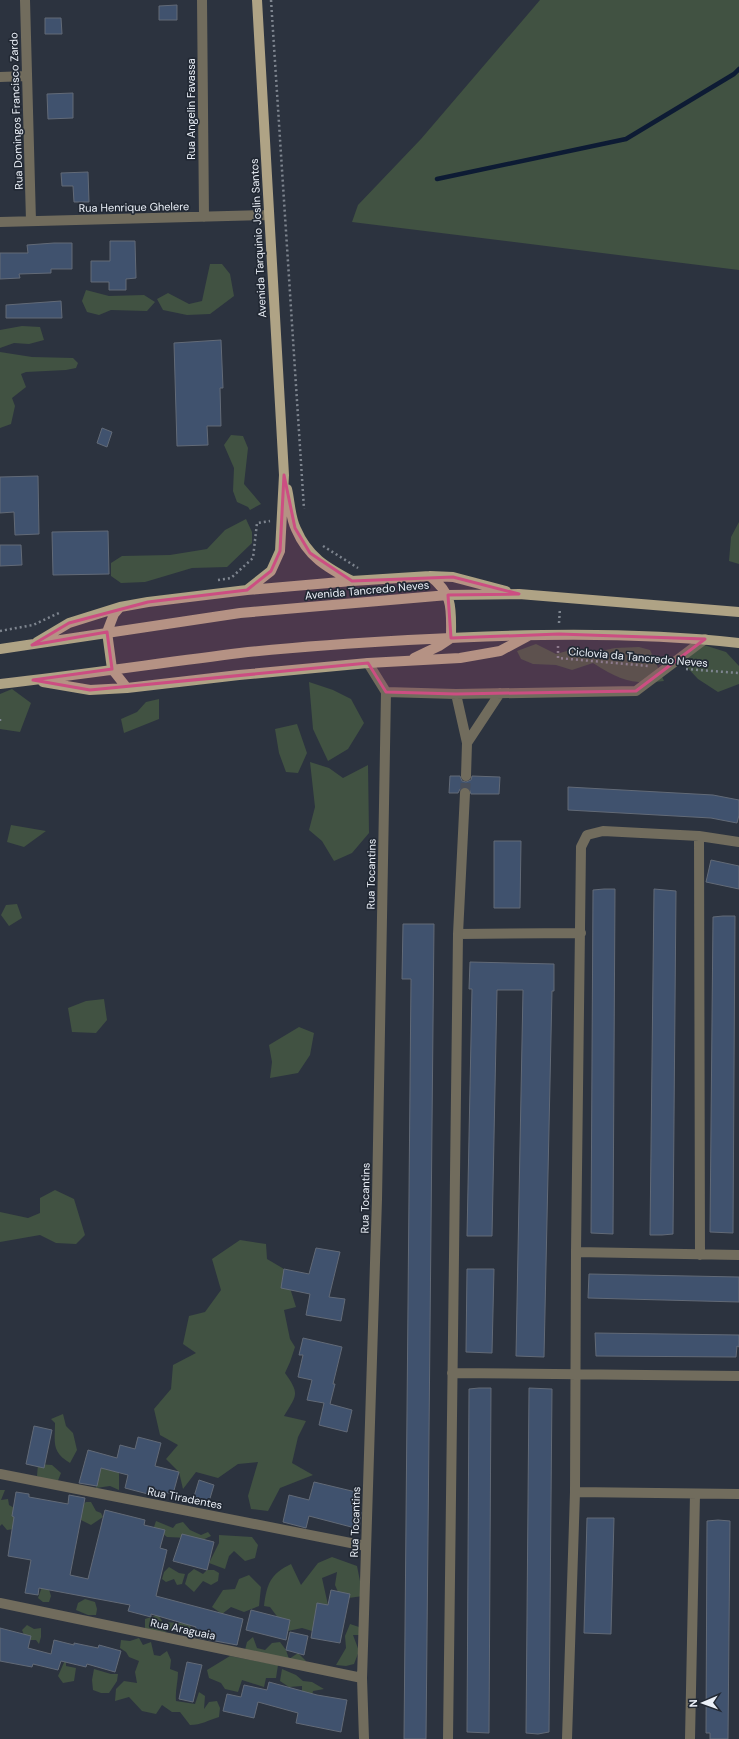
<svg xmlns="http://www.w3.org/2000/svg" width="739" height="1739" font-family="'DM Sans',sans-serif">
	<rect width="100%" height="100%" fill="#2c333f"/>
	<path fill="#415242" d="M 540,0 L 739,0 L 739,270 L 352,222 L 358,205 L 421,139 Z
		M 210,264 L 222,264 L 230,274 L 234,296 L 210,314 L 187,315 L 163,310 L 157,299 L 168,293 L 189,304 L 202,301 Z
		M 86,290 L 109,296 L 144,295 L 155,302 L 147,311 L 111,310 L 99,315 L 87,312 L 82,301 Z
		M 22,326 L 40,327 L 44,340 L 29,344 L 14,343 L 0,348 L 0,330 Z
		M 0,352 L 32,357 L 73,358 L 78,363 L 76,368 L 66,370 L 26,372 L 21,374 L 26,387 L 12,398 L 15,406 L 11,424 L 0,428 Z
		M 231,435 L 243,436 L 248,448 L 244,484 L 261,504 L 250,510 L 248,507 L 237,502 L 233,491 L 234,468 L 224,445 Z
		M 246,519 L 252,532 L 252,543 L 227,567 L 192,568 L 145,582 L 121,583 L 111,576 L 111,563 L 122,556 L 170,555 L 207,549 L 225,530 Z
		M 739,522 L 739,564 L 729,561 L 731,537 Z
		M 536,644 L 556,654 L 578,648 L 591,653 L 615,648 L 639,647 L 650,650 L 664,681 C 632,685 620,680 593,663 L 572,670 L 556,665 L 533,664 L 521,659 L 517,651 Z
		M 704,645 L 726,652 L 739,666 L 739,684 L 718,692 L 698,679 L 682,662 Z
		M 309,682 L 333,690 L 351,699 L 364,723 L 348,749 L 328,761 L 313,729 Z
		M 12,689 L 31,703 L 20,732 L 0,729 L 0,694 Z
		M 159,699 L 159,719 L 124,733 L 121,719 L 137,712 L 146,702 Z
		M 297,724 L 307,753 L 298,773 L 286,772 L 279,753 L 275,729 Z
		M 310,762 L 329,768 L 343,778 L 368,765 L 369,833 L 352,853 L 334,861 L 322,841 L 309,830 L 315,807 Z
		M 11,825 L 46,831 L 24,847 L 7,842 Z
		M 17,904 L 22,918 L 9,926 L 1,915 L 6,905 Z
		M 104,999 L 107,1020 L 96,1033 L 72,1032 L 68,1008 L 86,1001 Z
		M 299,1027 L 314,1033 L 310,1055 L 298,1073 L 270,1078 L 272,1062 L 269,1045 Z
		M 55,1190 L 74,1199 L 85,1235 L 76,1244 L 56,1243 L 40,1235 L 0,1242 L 0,1212 L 28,1218 L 40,1213 L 40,1198 Z
		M 240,1240 L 266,1244 L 267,1259 L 284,1269 L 296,1307 L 284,1310 L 290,1339 L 295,1347 L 290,1362 L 285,1373 C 300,1394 297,1395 284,1416 L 306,1421 L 298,1437 L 292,1463 L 313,1475 L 280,1488 L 268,1511 L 251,1509 L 248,1496 L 258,1462 L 238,1464 L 218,1478 L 196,1472 L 183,1489 L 179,1472 L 166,1459 L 178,1445 L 160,1435 L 154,1409 L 171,1389 L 173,1365 L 196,1353 L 183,1344 L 189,1316 L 205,1312 L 221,1290 L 212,1259 Z
		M 63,1414 L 66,1426 L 73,1433 L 77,1450 L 70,1463 C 51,1452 55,1442 55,1423 L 51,1419 Z
		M 38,1464 L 52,1465 L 61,1473 L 57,1483 L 37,1476 Z
		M 112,1464 L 119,1467 L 119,1490 L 110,1486 L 96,1488 L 101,1468 Z
		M 0,1490 L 5,1490 L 1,1500 L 8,1499 L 9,1505 L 16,1509 L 14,1529 L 7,1530 L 2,1524 L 0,1526 Z
		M 86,1502 L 91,1502 L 96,1511 L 101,1513 L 103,1517 L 91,1525 L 81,1520 L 82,1505 Z
		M 156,1521 L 173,1528 L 176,1524 L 183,1522 L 190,1530 L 201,1535 L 208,1532 L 211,1536 L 200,1541 L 189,1538 L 167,1537 L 154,1527 Z
		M 219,1535 L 252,1537 L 258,1545 L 255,1558 L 245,1561 L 234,1551 L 229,1556 L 225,1569 L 209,1563 L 219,1543 Z
		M 332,1557 L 357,1566 L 363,1596 L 341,1599 L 335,1585 L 337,1572 L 322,1578 L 328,1605 L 321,1626 L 312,1631 L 302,1628 L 288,1631 L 270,1607 L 264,1606 C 267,1584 270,1574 291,1564 L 301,1585 L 318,1563 Z
		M 169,1567 L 179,1573 L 185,1574 L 182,1584 L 177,1585 L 174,1579 L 166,1582 L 162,1579 L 164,1572 Z
		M 194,1569 L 203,1574 L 207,1570 L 214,1570 L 219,1573 L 218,1581 L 211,1585 L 203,1581 L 194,1592 L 185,1584 L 188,1574 Z
		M 249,1575 L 261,1587 L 259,1606 L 244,1612 L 231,1607 L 222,1614 L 212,1607 L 223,1590 L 235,1589 L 239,1579 Z
		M 47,1583 L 51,1596 L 49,1602 L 43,1602 L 38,1598 L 43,1584 Z
		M 85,1599 L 95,1602 L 97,1609 L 96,1615 L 88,1615 L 76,1610 L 78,1603 Z
		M 158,1615 L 163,1622 L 182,1623 L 187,1621 L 192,1629 L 188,1634 L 184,1635 L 173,1629 L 165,1632 L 145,1630 L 145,1619 Z
		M 350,1624 L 359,1627 L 363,1635 L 353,1635 L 359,1651 L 354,1664 L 346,1666 L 336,1665 L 346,1648 L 345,1636 Z
		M 27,1625 L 34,1629 L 41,1628 L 41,1637 L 39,1644 L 36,1640 L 26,1640 L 22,1630 Z
		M 253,1637 L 257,1648 L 265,1650 L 272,1643 L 280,1642 L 286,1650 L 289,1659 L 298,1653 L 306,1661 L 297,1663 L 245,1650 L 247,1642 Z
		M 139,1638 L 143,1645 L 151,1642 L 154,1655 L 160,1656 L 167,1651 L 171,1660 L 170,1669 L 178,1672 C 178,1682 175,1691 176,1701 L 195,1704 L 199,1692 L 205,1696 L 204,1709 L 209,1702 L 217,1701 L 220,1708 L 219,1717 C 209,1720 201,1725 190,1725 L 180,1712 L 172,1712 L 162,1705 L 156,1714 L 142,1711 L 129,1697 L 115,1701 L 116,1689 L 124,1681 L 137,1683 L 135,1672 L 139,1661 L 129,1657 L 126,1652 L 120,1648 L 121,1640 L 130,1641 Z
		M 230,1656 L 278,1665 L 276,1678 L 266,1678 L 264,1687 L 242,1680 L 238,1692 L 225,1689 L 221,1683 L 209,1678 L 207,1670 Z
		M 66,1658 L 66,1666 L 76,1668 L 74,1681 L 63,1683 L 58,1676 Z
		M 94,1669 L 111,1674 L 118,1674 L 117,1681 L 109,1693 L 101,1693 L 93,1690 L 92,1680 Z
		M 282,1669 L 296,1675 L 303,1681 L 312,1682 L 324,1689 L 313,1691 L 311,1699 L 302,1695 L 302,1686 L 289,1687 L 280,1681 Z"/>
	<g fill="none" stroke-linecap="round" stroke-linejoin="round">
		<path stroke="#0d1b34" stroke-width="4.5" d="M 437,179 L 626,139 L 734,74 L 739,69"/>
	</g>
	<path fill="#40526e" stroke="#626a77" d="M 177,5 L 177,20 L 159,20 L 159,6 Z
		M 45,18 L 61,18 L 62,34 L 45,34 Z
		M 73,93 L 73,118 L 48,119 L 47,94 Z
		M 88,172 L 89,202 L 74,202 L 73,186 L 62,186 L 61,173 Z
		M 110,241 L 135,241 L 136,278 L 126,279 L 126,290 L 109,290 L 109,282 L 91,282 L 91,261 L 110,261 Z
		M 54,243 L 72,243 L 72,269 L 51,269 L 51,273 L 19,274 L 20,278 L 0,279 L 0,253 L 28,253 L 27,245 Z
		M 61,301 L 62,318 L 6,318 L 6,305 Z
		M 221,340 L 223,388 L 220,388 L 221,426 L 207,426 L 208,445 L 177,446 L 174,343 Z
		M 102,428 L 112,432 L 107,447 L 97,443 Z
		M 38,476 L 39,534 L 15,535 L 14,512 L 0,513 L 0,477 Z
		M 108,531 L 109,574 L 53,575 L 52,532 Z
		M 0,545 L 21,545 L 22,565 L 0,566 Z
		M 450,776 L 460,776 L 462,781 L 466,782 L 471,780 L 472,776 L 500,777 L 499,794 L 471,794 L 469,788 L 465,787 L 460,789 L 458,793 L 449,793 Z
		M 568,787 L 713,795 L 739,800 L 739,815 L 737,823 L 711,818 L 568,810 Z
		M 494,841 L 521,841 L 520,908 L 494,908 Z
		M 711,860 L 739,866 L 739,889 L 706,882 Z
		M 604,889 L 615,889 L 613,1234 L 591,1233 L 593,890 Z
		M 654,889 L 676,891 L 673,1234 L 662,1235 L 650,1235 Z
		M 723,916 L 735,916 L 733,1233 L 710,1232 L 713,917 Z
		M 403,924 L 434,924 L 426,1739 L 404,1739 L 411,979 L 402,979 Z
		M 470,962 L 554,964 L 554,991 L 552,991 L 544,1357 L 516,1356 L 523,990 L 497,990 L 492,1236 L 467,1236 L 472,989 L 469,989 Z
		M 316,1248 L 340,1252 L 329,1297 L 345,1299 L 341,1321 L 306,1315 L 310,1294 L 281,1288 L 284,1269 L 309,1274 Z
		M 467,1269 L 494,1269 L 492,1353 L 466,1352 Z
		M 589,1274 L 739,1277 L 739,1302 L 588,1298 Z
		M 595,1333 L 739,1335 L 739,1347 L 737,1346 L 736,1357 L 596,1356 Z
		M 303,1338 L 342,1347 L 333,1384 L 335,1384 L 330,1404 L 352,1410 L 347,1432 L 319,1425 L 324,1403 L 307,1400 L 312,1380 L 298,1377 L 303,1355 L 299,1355 Z
		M 479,1388 L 491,1388 L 489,1733 L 467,1732 L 469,1389 Z
		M 529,1388 L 552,1389 L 549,1732 L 538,1734 L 526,1733 Z
		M 34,1426 L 52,1430 L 44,1468 L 26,1464 Z
		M 138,1437 L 161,1443 L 155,1466 L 179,1472 L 173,1494 L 149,1489 L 148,1494 L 125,1488 L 128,1475 L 101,1468 L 97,1486 L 79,1483 L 88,1450 L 117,1458 L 120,1445 L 135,1449 Z
		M 199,1480 L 214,1485 L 208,1505 L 193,1500 Z
		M 314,1482 L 356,1492 L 352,1507 L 361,1512 L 359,1529 L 309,1516 L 306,1528 L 283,1522 L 289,1495 L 309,1500 Z
		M 16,1492 L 29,1494 L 29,1497 L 68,1504 L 69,1495 L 85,1498 L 70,1575 L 88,1579 L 105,1510 L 145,1520 L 144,1525 L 165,1530 L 160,1548 L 167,1550 L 156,1596 L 243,1619 L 237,1645 L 194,1637 L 196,1627 L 151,1614 L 151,1617 L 128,1611 L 130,1605 L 39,1588 L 38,1595 L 25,1593 L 31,1560 L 8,1556 L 14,1517 L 12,1516 Z
		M 587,1518 L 614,1518 L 611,1634 L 584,1633 Z
		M 718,1520 L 730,1521 L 728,1739 L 710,1739 L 710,1733 L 706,1733 L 707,1521 Z
		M 182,1534 L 214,1542 L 207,1570 L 173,1561 Z
		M 331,1590 L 350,1594 L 340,1643 L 311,1638 L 317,1603 L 328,1605 Z
		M 251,1610 L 290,1620 L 286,1640 L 246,1630 Z
		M 0,1628 L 31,1636 L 28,1648 L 51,1654 L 54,1640 L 74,1645 L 74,1643 L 98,1648 L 99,1645 L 121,1651 L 115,1672 L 87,1664 L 86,1667 L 61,1661 L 58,1670 L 33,1664 L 32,1667 L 0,1661 Z
		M 290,1632 L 308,1636 L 304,1655 L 286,1650 Z
		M 187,1662 L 202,1665 L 193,1702 L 179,1699 Z
		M 269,1682 L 317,1695 L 347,1700 L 341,1732 L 296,1723 L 298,1713 L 258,1702 L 254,1718 L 223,1711 L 227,1694 L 241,1697 L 244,1685 L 267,1690 Z"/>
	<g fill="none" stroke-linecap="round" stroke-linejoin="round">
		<path stroke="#494f5b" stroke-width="10" stroke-dasharray="10 5" stroke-linecap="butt" d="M 465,793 L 466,776"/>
		<path stroke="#7e858f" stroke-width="2.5" stroke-dasharray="2 3" stroke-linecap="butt" d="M 271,0 L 304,509
			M 323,546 L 358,568
			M 218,580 L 231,578 L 253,558 L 257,523 L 270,521
			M 559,623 L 560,608
			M 0,631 L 33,625 L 61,612
			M 558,646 L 558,658 L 649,666
			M 686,669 L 739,673
			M 0,719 L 0,722"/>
		<path stroke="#716c5d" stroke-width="10" d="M 25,0 L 31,221
			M 202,0 L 204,217
			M 0,77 L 27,76
			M 0,222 L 269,215
			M 386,692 L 456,694 L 636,691 L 705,639
			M 456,694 L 467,743 L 466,776
			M 467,743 L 500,693
			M 699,836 L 700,1255
			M 458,934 L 465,793
			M 576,1252 L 739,1255
			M 452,1373 L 739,1376
			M 0,1474 L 366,1546
			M 575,1492 L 739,1494
			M 0,1603 L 362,1678
			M 364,1739 L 362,1678 L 377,1199 L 386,692 L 368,663
			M 448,1739 L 458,934 L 581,933
			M 567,1739 L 575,1492 L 576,1252 L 581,847 L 587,835 L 603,831 L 699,836 L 739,842
			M 690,1739 L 695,1494"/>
		<path stroke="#afa385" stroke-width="10" d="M 287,489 C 290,501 290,517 296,529 C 308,557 326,567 352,581
			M 247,590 L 271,571 L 280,551 L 284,475 L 257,0
			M 120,607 L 114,614 L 107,632 L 112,669 L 127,688
			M 37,642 L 69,623 L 120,607 L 148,602 L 247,590 L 352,581 L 430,576 L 453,577 L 506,591
			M 0,649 L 240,613 L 448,595 L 519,594 L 739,612
			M 414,658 L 439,646 L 451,638 C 451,609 454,595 430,576
			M 43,682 L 90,690 L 127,688 L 239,675 L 368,663 L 460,658 L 500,651 L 528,636
			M 0,684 C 80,675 160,663 240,653 C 296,647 352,643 408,640 C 518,634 629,631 739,643"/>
	</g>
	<path fill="#cc4e82" fill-opacity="0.2" stroke="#cc4e82" stroke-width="3" stroke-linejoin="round" d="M 284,475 L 295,528 L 310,553 L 352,581 L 453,577 L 519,594 L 448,595 L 451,638 L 559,634 L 705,639 L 636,691 L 456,694 L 386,692 L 368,663 L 90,690 L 33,680 L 112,669 L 107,632 L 32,645 L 69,623 L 148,602 L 247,590 L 271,571 L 280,551 Z"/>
	<g text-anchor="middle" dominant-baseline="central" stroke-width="3.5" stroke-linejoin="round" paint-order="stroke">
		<g font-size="11" fill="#ebf0f8" stroke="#222934">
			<text transform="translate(191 109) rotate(-90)">Rua Angelin Favassa</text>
			<text transform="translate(16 111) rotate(-92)">Rua Domingos Francisco Zardo</text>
			<text transform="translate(134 207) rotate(-1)">Rua Henrique Ghelere</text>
			<text transform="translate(258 238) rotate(-93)">Avenida Tarquinio Joslin Santos</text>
			<text transform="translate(367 590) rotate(-5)">Avenida Tancredo Neves</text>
			<text transform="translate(638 657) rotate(5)">Ciclovia da Tancredo Neves</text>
			<text transform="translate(371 874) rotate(-89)">Rua Tocantins</text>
			<text transform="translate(365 1198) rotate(-89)">Rua Tocantins</text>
			<text transform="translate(185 1498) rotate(11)">Rua Tiradentes</text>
			<text transform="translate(355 1522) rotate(-88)">Rua Tocantins</text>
			<text transform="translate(183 1629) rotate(12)">Rua Araguaia</text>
		</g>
	</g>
	<g transform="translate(703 1703) rotate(268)" stroke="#222934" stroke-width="3" paint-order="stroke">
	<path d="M0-3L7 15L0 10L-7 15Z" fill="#ebf0f8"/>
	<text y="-6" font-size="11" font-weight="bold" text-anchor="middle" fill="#ebf0f8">N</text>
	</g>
</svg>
